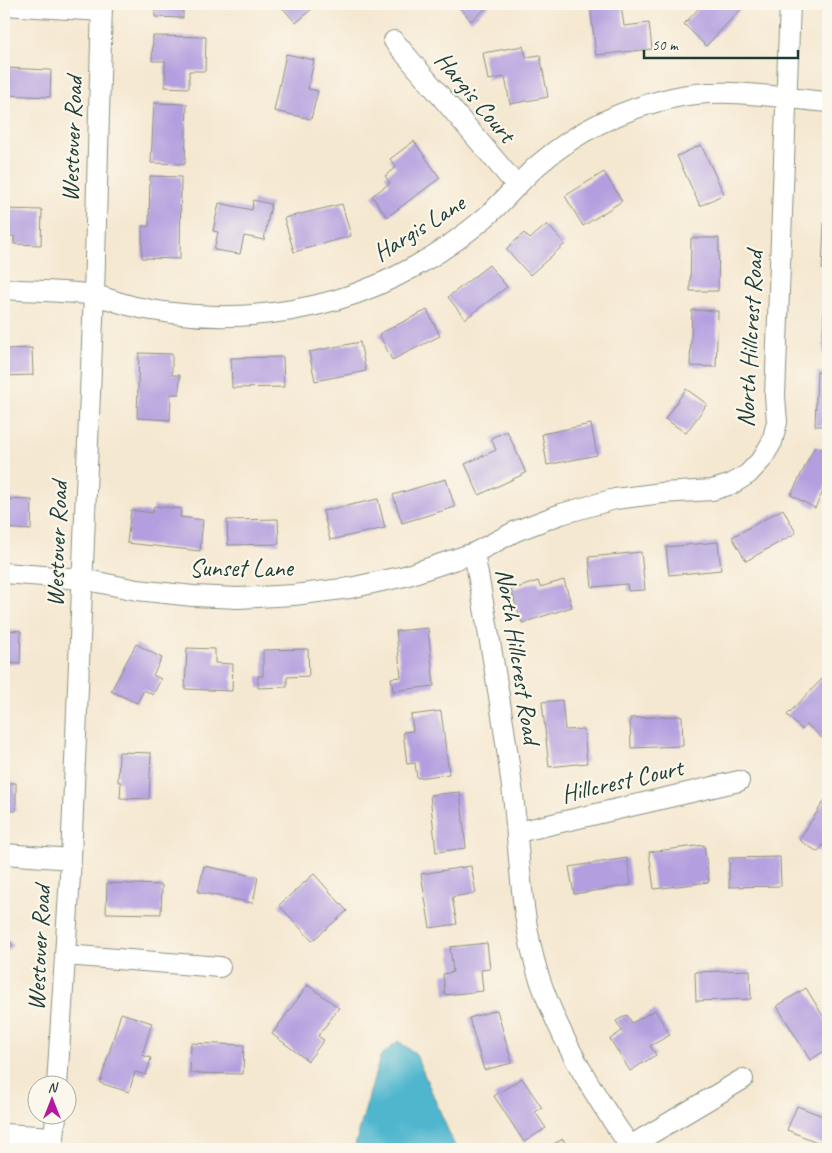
<svg xmlns="http://www.w3.org/2000/svg" width="832" height="1153" font-family="Caveat,sans-serif">
	<rect width="100%" height="100%" fill="#fbf7ec"/>
	<filter id="ink" filterUnits="userSpaceOnUse"><feTurbulence type="fractalNoise" baseFrequency=".02" numOctaves="2"/><feDisplacementMap in="SourceGraphic" scale="10" xChannelSelector="R" yChannelSelector="G"/><feConvolveMatrix kernelMatrix="1 2 1 2 8 2 1 2 1" color-interpolation-filters="sRGB"/></filter>
	<filter id="wash" filterUnits="userSpaceOnUse"><feTurbulence type="fractalNoise" baseFrequency=".0096" numOctaves="4" result="noise"/><feDisplacementMap in="SourceGraphic" scale="20" xChannelSelector="R" yChannelSelector="G"/><feGaussianBlur stdDeviation="1.12" result="paint"/><feColorMatrix in="noise" values="0 0 0 0 0 0 0 0 0 0 0 0 0 0 0 0 0 1.4 0 .05"/><feComposite in="paint" operator="in"/></filter>
	<g filter="url(#wash)">
		<rect width="100%" height="100%" fill="#f5e8d1"/>
		<path fill="#4fb6ce" stroke="#377a81" d="M 398,1041 L 415,1053 L 456,1149 L 354,1149 L 380,1057 Z"/>
		<g id="blocks">
			<path fill="#b39fdf" d="M 155,4 L 183,4 L 183,18 L 155,17 Z
				M 279,4 L 310,4 L 314,7 L 296,23 Z
				M 457,4 L 491,4 L 471,21 Z
				M 602,4 L 621,4 L 624,26 L 649,23 L 652,49 L 596,55 L 590,5 Z
				M 703,4 L 738,4 L 742,8 L 706,46 L 684,24 Z
				M 153,36 L 206,37 L 205,71 L 189,71 L 189,88 L 165,87 L 165,61 L 152,61 Z
				M 523,46 L 526,57 L 540,55 L 548,97 L 510,104 L 505,77 L 488,80 L 483,53 Z
				M 286,54 L 314,60 L 308,89 L 318,91 L 311,119 L 274,111 Z
				M 4,68 L 51,70 L 50,97 L 4,95 Z
				M 154,103 L 187,104 L 185,164 L 151,163 Z
				M 414,141 L 440,178 L 387,217 L 372,196 L 390,183 L 385,176 L 396,167 L 390,159 Z
				M 701,145 L 724,194 L 700,206 L 677,156 Z
				M 604,172 L 622,201 L 583,226 L 565,196 Z
				M 150,176 L 181,177 L 180,259 L 142,258 L 142,226 L 149,226 Z
				M 253,200 L 271,204 L 264,240 L 244,236 L 240,254 L 214,250 L 218,232 L 213,231 L 219,203 L 252,210 Z
				M 342,204 L 351,236 L 294,252 L 284,218 Z
				M 4,209 L 42,210 L 41,245 L 14,244 L 14,236 L 4,236 Z
				M 824,223 L 828,223 L 828,271 L 822,270 Z
				M 547,224 L 565,244 L 530,275 L 506,249 L 524,233 L 530,239 Z
				M 691,238 L 719,238 L 718,291 L 690,291 Z
				M 489,265 L 507,287 L 465,319 L 448,297 Z
				M 824,296 L 828,296 L 828,355 L 823,355 Z
				M 427,310 L 440,336 L 392,360 L 379,334 Z
				M 692,310 L 718,311 L 716,367 L 690,366 Z
				M 360,342 L 366,371 L 315,381 L 309,352 Z
				M 32,348 L 33,375 L 4,376 L 4,349 Z
				M 139,353 L 172,354 L 172,375 L 180,375 L 179,394 L 171,394 L 170,420 L 137,418 Z
				M 283,357 L 284,387 L 232,388 L 231,358 Z
				M 817,372 L 828,373 L 828,426 L 815,426 Z
				M 686,389 L 707,404 L 686,433 L 665,419 Z
				M 591,424 L 597,455 L 547,465 L 542,434 Z
				M 507,431 L 526,473 L 479,495 L 465,464 L 496,450 L 491,438 Z
				M 815,446 L 828,452 L 828,481 L 815,508 L 791,495 Z
				M 446,479 L 455,507 L 402,523 L 393,495 Z
				M 4,499 L 32,500 L 31,530 L 4,528 Z
				M 378,499 L 385,528 L 330,540 L 323,511 Z
				M 154,506 L 181,509 L 180,517 L 203,520 L 200,551 L 127,543 L 131,510 L 153,513 Z
				M 783,509 L 796,533 L 746,561 L 732,537 Z
				M 278,519 L 279,544 L 228,545 L 227,520 Z
				M 718,542 L 721,570 L 669,575 L 666,547 Z
				M 641,552 L 645,590 L 628,591 L 627,584 L 592,587 L 589,557 Z
				M 564,580 L 572,607 L 522,623 L 511,590 L 538,581 L 540,587 Z
				M 428,628 L 434,686 L 393,691 L 391,678 L 401,677 L 396,631 Z
				M 4,630 L 21,631 L 20,664 L 4,663 Z
				M 136,644 L 162,658 L 153,675 L 161,679 L 153,695 L 144,690 L 137,703 L 111,691 Z
				M 187,648 L 215,649 L 215,663 L 233,664 L 232,691 L 185,689 Z
				M 308,649 L 309,676 L 287,677 L 287,687 L 258,688 L 258,676 L 263,676 L 263,650 Z
				M 822,679 L 828,684 L 828,744 L 807,724 L 802,730 L 787,715 Z
				M 562,700 L 565,730 L 584,729 L 587,763 L 549,767 L 542,702 Z
				M 441,711 L 449,774 L 417,778 L 415,763 L 407,764 L 403,732 L 413,731 L 411,715 Z
				M 682,716 L 683,746 L 631,748 L 630,718 Z
				M 119,752 L 151,753 L 149,799 L 120,798 L 121,782 L 118,782 Z
				M 4,783 L 16,783 L 16,811 L 4,811 Z
				M 460,792 L 466,848 L 436,852 L 430,795 Z
				M 828,795 L 828,840 L 827,839 L 818,852 L 799,840 Z
				M 704,845 L 709,882 L 654,889 L 649,852 Z
				M 780,857 L 781,886 L 729,887 L 729,858 Z
				M 627,858 L 631,885 L 574,894 L 569,867 Z
				M 204,866 L 258,877 L 253,903 L 198,892 Z
				M 471,866 L 476,893 L 452,897 L 457,924 L 430,928 L 421,874 Z
				M 314,874 L 347,911 L 312,941 L 279,905 Z
				M 107,883 L 162,885 L 161,914 L 106,913 Z
				M 4,935 L 13,945 L 4,954 Z
				M 487,943 L 490,969 L 481,970 L 483,991 L 445,995 L 443,974 L 453,972 L 450,947 Z
				M 750,970 L 751,999 L 696,1001 L 695,972 Z
				M 308,985 L 339,1008 L 318,1036 L 324,1040 L 308,1061 L 272,1034 Z
				M 806,988 L 828,1024 L 828,1049 L 810,1060 L 777,1006 Z
				M 497,1010 L 512,1063 L 484,1070 L 469,1018 Z
				M 655,1010 L 670,1035 L 650,1046 L 656,1055 L 630,1071 L 610,1039 L 622,1031 L 616,1021 L 627,1015 L 632,1023 Z
				M 121,1013 L 152,1023 L 142,1055 L 151,1058 L 146,1075 L 135,1072 L 129,1092 L 100,1083 Z
				M 191,1043 L 244,1045 L 243,1074 L 190,1073 Z
				M 522,1078 L 542,1108 L 535,1112 L 546,1128 L 524,1142 L 494,1096 Z
				M 797,1106 L 828,1118 L 828,1129 L 822,1144 L 787,1130 Z
				M 563,1139 L 568,1149 L 544,1149 Z"/>
		</g>
	</g>
	<g filter="url(#ink)">
		<use href="#blocks" fill-opacity="0" stroke="#8a9282" stroke-width="1"/>
		<g fill="none" stroke-linecap="round" stroke-linejoin="round">
			<g stroke="#8a9282" stroke-width="22">
				<path id="minor" d="M 4,5 L 102,11
					M 394,41 L 517,186
					M 4,289 C 32,291 66,291 93,295 C 105,297 116,302 128,305 C 142,309 157,311 172,313 C 226,320 283,315 336,300 C 391,284 444,253 487,216 C 505,200 520,181 538,165 C 577,131 622,109 672,98 C 724,86 777,98 828,102
					M 474,553 C 489,633 503,713 513,795 C 520,855 520,915 538,974 C 559,1038 593,1094 632,1149
					M 4,573 L 82,579 L 137,590 L 193,596 L 238,598 L 294,595 L 350,588 L 405,576 L 474,553 L 516,531 L 561,514 L 615,499 L 662,493 L 712,490 L 732,484 L 748,474 L 762,459 L 772,442 L 777,422 L 775,396 L 790,4
					M 518,832 L 739,781
					M 4,854 L 71,859
					M 65,955 L 220,967
					M 57,1086 L 71,859 L 94,295 L 102,4
					M 4,1134 L 54,1137
					M 630,1146 L 743,1079
					M 53,1149 L 56,1116"/>
			</g>
			<use href="#minor" stroke="#fff" stroke-width="20"/>
		</g>
	</g>
	<g text-anchor="middle" dominant-baseline="central" stroke-width="4.5" stroke-linejoin="round" paint-order="stroke">
		<g font-size="25" fill="#1f3d34" stroke="#fbf7ec">
			<text transform="translate(475 97) rotate(50)">Hargis Court</text>
			<text transform="translate(72 139) rotate(-88)">Westover Road</text>
			<text transform="translate(419 228) rotate(-32)">Hargis Lane</text>
			<text transform="translate(750 339) rotate(-87)">North Hillcrest Road</text>
			<text transform="translate(57 544) rotate(-88)">Westover Road</text>
			<text x="241" y="568">Sunset Lane</text>
			<text transform="translate(518 656) rotate(81)">North Hillcrest Road</text>
			<text transform="translate(622 781) rotate(-13)">Hillcrest Court</text>
			<text transform="translate(39 948) rotate(-87)">Westover Road</text>
		</g>
	</g>
	<rect width="832" height="1153" fill="none" stroke="#fbf7ec" stroke-width="20"/>
	<g transform="translate(52 1100)"><circle r="24" fill="#fbf7ec" stroke="#a3ada2"/>
	<path d="M0-4L9 19L0 12L-9 19Z" fill="#b5179e"/>
	<text y="-8" font-size="14" font-weight="bold" text-anchor="middle" fill="#1f3d34">N</text>
	</g>
	<path d="M644 50v8h154v-8" fill="none" stroke="#1f3d34" stroke-width="2.5"/>
	<text x="652" y="50" font-size="15" fill="#1f3d34" stroke="#fbf7ec" stroke-width="4" paint-order="stroke">50 m</text>
</svg>
